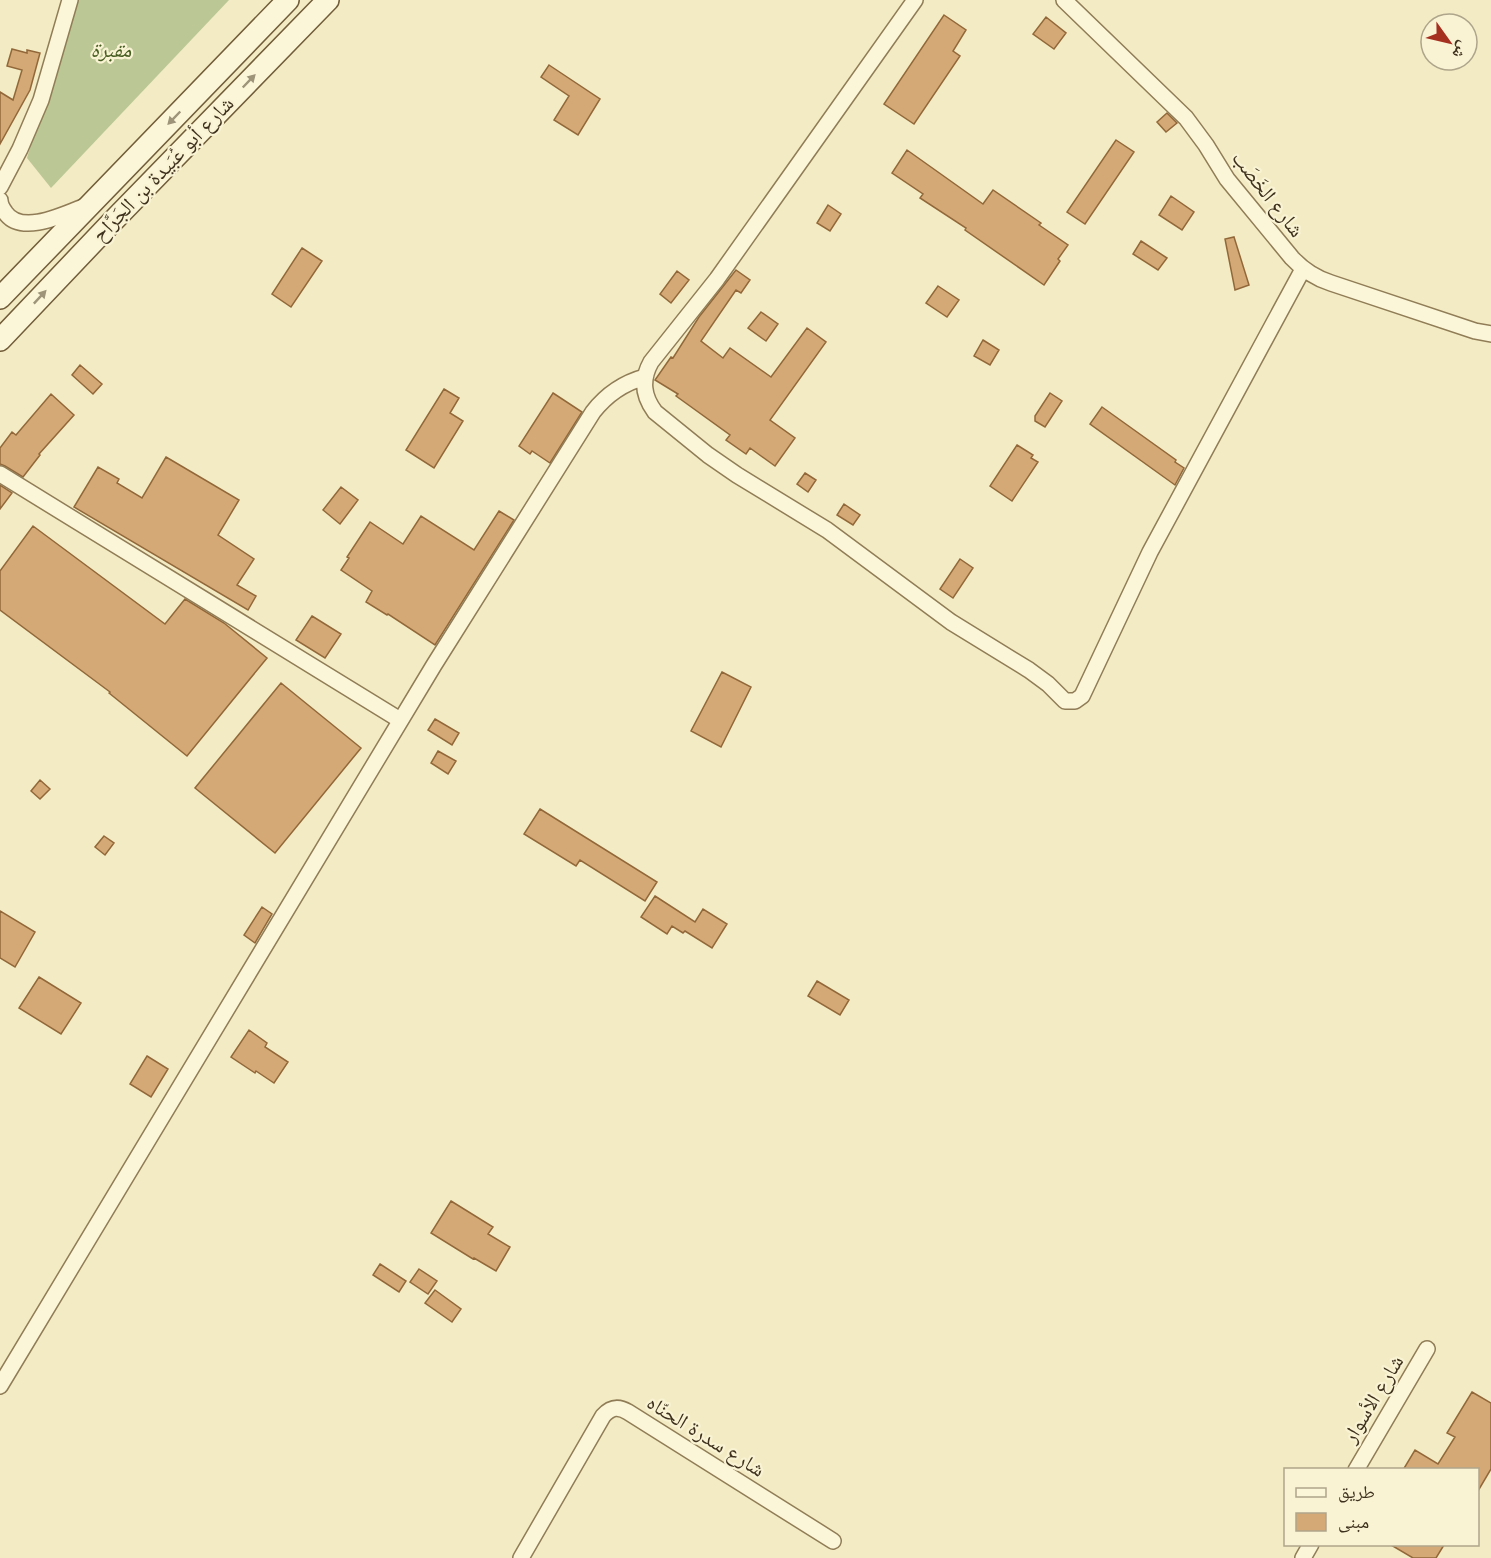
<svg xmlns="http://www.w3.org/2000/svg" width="1491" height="1558" font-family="'Times New Roman','Noto Naskh Arabic',serif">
	<rect width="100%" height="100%" fill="#f3ebc3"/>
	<path fill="#bbc795" d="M 73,0 L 229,0 L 51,188 L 27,158 Z"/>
	<path fill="#d5a975" stroke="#92683a" stroke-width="1.5" d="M 944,15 L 966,30 L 953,51 L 960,56 L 914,124 L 884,104 Z
		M 1046,17 L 1066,33 L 1054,49 L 1033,34 Z
		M 12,49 L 27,53 L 27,50 L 40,53 L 30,90 L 0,144 L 0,92 L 13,100 L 22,70 L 7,66 Z
		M 549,65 L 600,99 L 578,135 L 554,120 L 569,96 L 541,77 Z
		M 1167,113 L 1177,123 L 1166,132 L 1157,122 Z
		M 1116,140 L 1134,152 L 1085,224 L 1067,212 Z
		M 907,150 L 983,204 L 993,190 L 1041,223 L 1039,225 L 1068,245 L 1058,259 L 1060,261 L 1044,285 L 965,230 L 966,228 L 920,198 L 923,194 L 892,173 Z
		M 1171,196 L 1194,212 L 1182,230 L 1159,215 Z
		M 828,205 L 841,214 L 830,231 L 817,223 Z
		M 1234,237 L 1249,285 L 1235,290 L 1225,239 Z
		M 1141,241 L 1167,258 L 1158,270 L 1133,254 Z
		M 302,248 L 322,261 L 291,307 L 272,294 Z
		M 736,270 L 750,280 L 741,293 L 736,290 L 701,341 L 723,358 L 730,348 L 771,377 L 807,328 L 826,342 L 770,420 L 795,438 L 775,466 L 750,448 L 746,454 L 726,440 L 730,435 L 676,396 L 678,394 L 655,380 L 671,357 L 673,358 L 699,317 Z
		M 677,271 L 689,280 L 671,303 L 660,294 Z
		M 938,286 L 959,300 L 947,317 L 926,303 Z
		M 761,312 L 778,324 L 766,341 L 748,328 Z
		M 983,340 L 999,350 L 990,365 L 974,356 Z
		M 80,365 L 102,384 L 93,394 L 72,375 Z
		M 444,389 L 459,398 L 450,413 L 463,421 L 434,468 L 406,450 Z
		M 553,393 L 582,412 L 550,463 L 532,451 L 530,454 L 519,446 Z
		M 1050,393 L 1062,401 L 1045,427 L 1035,421 L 1035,416 Z
		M 51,394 L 74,415 L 39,454 L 40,455 L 23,477 L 5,466 L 0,464 L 0,448 L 12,432 L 16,435 Z
		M 1102,407 L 1176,460 L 1175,462 L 1184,468 L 1175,485 L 1090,424 Z
		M 1017,445 L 1033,455 L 1031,458 L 1038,462 L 1012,501 L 990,486 Z
		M 166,457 L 239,500 L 218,535 L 254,559 L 237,585 L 256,596 L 248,610 L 74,507 L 98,467 L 119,479 L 117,483 L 142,498 Z
		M 805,473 L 816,480 L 808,492 L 797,484 Z
		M 0,485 L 12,493 L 0,509 Z
		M 341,487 L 358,500 L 340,524 L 323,510 Z
		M 844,504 L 860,515 L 853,525 L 837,515 Z
		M 499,511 L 514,520 L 435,645 L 388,614 L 387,615 L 366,602 L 372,591 L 341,570 L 349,558 L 347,557 L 370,522 L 403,544 L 421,516 L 474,550 Z
		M 33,526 L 165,624 L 185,599 L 224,623 L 267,658 L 187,756 L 109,693 L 110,692 L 0,610 L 0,571 Z
		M 960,559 L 973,568 L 953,598 L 940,589 Z
		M 312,616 L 341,634 L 325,658 L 296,640 Z
		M 722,672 L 751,687 L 721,747 L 691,731 Z
		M 281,683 L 361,748 L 275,853 L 195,788 Z
		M 435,719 L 459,733 L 452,745 L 428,730 Z
		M 438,751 L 456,761 L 448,774 L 431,763 Z
		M 40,780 L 50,789 L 40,799 L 31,791 Z
		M 540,809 L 657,882 L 645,901 L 580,860 L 576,866 L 524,834 Z
		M 104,836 L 114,843 L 105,855 L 95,847 Z
		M 655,896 L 695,922 L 703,909 L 727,924 L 712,948 L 685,931 L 683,933 L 672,926 L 667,934 L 641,917 Z
		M 262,907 L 272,914 L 255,943 L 244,935 Z
		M 0,911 L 35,932 L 15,967 L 0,958 Z
		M 39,977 L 81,1003 L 61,1034 L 19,1008 Z
		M 817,981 L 849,1000 L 840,1015 L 808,996 Z
		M 249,1030 L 267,1043 L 265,1047 L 288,1062 L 274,1083 L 256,1071 L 255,1073 L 231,1057 Z
		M 147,1056 L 168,1069 L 151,1097 L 130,1084 Z
		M 451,1201 L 493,1227 L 488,1234 L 510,1247 L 496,1271 L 474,1258 L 473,1259 L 431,1233 Z
		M 380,1264 L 406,1281 L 399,1292 L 373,1275 Z
		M 419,1269 L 437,1281 L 428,1294 L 410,1282 Z
		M 435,1290 L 461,1309 L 452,1322 L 425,1303 Z
		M 1472,1392 L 1491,1403 L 1491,1469 L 1478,1491 L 1478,1470 L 1403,1470 L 1415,1450 L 1438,1464 L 1455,1437 L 1447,1433 Z
		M 1391,1545 L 1444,1545 L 1436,1558 L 1413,1558 Z"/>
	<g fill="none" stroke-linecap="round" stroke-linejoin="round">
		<g stroke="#907d57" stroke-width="18">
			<path id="street" d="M 915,0 L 717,279 L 651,362 C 641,380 643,396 655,412 L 708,455 L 737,475 L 827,530 L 951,622 L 1029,670 L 1048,684 L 1065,701 L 1075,701 L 1082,696 L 1150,552 L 1303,269
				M 1064,0 L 1186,118 L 1206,145 L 1227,179 L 1292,258 C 1303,270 1315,278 1331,283 L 1475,331 L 1491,334
				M 0,187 L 20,149 L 41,100 L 70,0
				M 0,200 C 0,205 2,208 5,212 C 21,237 67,213 88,205
				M 0,474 L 400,720
				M 0,1386 L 434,665 L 593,412 C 607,394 623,383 645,377
				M 1356,1470 L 1427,1349
				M 521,1558 L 603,1416 C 611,1407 618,1406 628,1412 L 833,1541
				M 1303,1558 L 1311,1544"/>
		</g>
		<g stroke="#725d3a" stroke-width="24">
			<path id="secondary" d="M 0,298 L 288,0
				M 0,340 L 113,221 L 328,0"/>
		</g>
		<use href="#street" stroke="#fcf6d8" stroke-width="15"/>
		<use href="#secondary" stroke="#fcf6d8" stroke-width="21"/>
	</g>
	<defs><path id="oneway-solid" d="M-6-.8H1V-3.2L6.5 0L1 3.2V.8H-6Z" transform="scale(1.5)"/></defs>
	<g fill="#9d947a">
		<use href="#oneway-solid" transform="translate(249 81) rotate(-46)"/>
		<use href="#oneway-solid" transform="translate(174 118) rotate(134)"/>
		<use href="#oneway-solid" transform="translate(40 297) rotate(-47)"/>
	</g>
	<g text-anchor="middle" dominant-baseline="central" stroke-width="4.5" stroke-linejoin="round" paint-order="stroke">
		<g font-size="21" font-style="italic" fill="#465d21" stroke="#f9f3d4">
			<text x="111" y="50">مقبرة</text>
		</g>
		<g font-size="21" fill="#3e311d" stroke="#f9f3d4">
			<text transform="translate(163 169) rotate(-46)">شارع أبو عُبَيدة بن الجَرَّاح</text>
			<text transform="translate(1268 194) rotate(52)">شارع الخَصَب</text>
			<text transform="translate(1373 1399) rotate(-59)">شارع الأسوار</text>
			<text transform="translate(706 1436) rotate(32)">شارع سدرة الحنّاه</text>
		</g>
	</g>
	<rect x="1284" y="1468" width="195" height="78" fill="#f9f3d4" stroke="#aea58b" stroke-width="1.5"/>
	<rect x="1296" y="1488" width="30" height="9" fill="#fcf6d8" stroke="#aea58b" stroke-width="1.5"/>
	<text x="1338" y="1498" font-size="18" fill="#3e311d">طريق</text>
	<rect x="1296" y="1513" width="30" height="18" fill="#d5a975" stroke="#aea58b" stroke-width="1.5"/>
	<text x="1338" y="1528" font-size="18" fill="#3e311d">مبنى</text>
	<g transform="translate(1449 42) rotate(124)"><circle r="28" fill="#f9f3d4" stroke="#aea58b" stroke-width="1.5"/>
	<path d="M0-4.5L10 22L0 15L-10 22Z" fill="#a63020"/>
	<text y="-9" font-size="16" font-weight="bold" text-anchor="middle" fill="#3e311d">ش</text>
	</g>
</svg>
